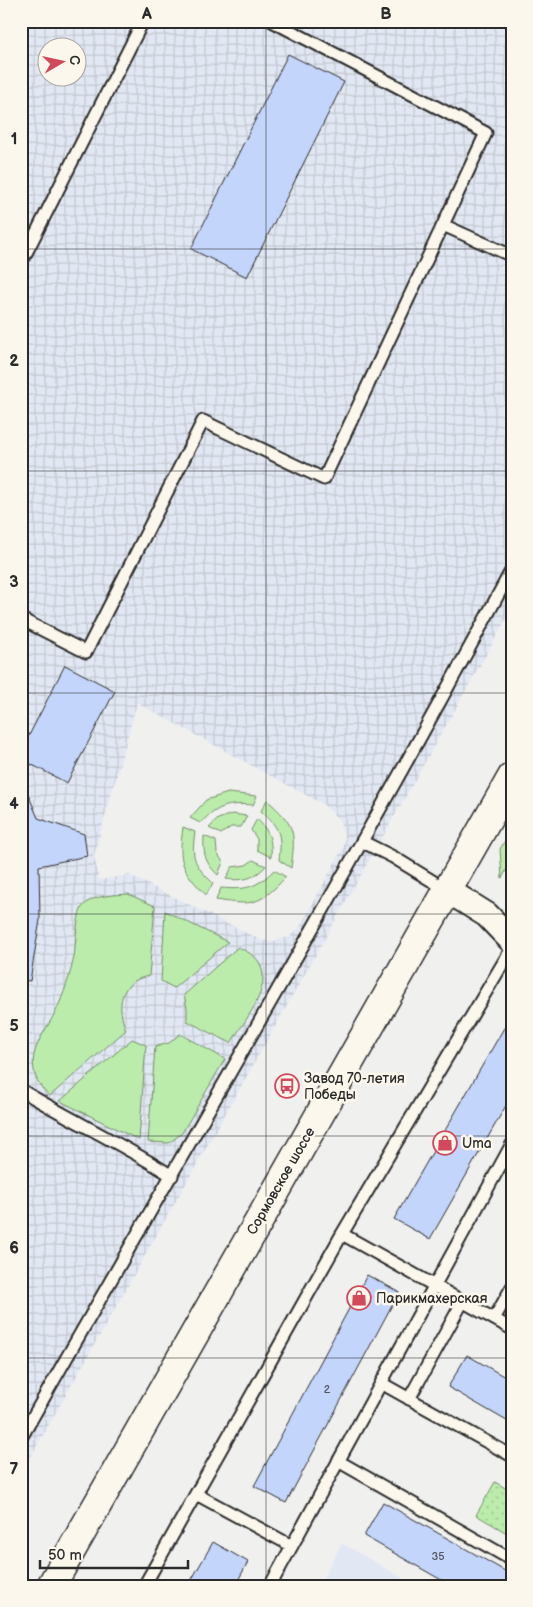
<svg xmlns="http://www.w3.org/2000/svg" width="533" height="1607" font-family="'Balsamiq Sans',sans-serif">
	<defs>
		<pattern id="industrial-grid" width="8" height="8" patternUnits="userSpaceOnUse" patternTransform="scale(1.25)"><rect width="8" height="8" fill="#e2e8f3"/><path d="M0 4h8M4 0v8" fill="none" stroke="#c2c7d0"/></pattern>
		<pattern id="park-dots" width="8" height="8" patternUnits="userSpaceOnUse" patternTransform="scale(1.25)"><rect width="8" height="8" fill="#bbecab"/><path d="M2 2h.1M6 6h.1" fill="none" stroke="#a1cb93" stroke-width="1.8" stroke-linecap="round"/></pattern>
	</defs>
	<rect width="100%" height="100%" fill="#f0f0ef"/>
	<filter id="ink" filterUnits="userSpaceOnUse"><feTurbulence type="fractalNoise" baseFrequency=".02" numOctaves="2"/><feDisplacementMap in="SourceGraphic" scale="10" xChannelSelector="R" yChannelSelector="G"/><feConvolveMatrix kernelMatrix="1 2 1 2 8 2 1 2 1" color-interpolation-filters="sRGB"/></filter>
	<g filter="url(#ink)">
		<path fill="#e2e8f3" d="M 342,1543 L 416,1586 L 318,1586 Z"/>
		<path fill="url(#industrial-grid)" fill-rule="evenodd" d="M 21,21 L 512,21 L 512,609 L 21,1474 ZM 48,48 L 78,48 L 78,78 L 48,78 ZM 137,703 L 324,805 L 339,820 L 345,838 L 344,846 L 300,927 L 289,937 L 269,942 L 259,939 L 129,875 L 99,880 L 94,856 Z"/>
		<path fill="#bbecab" stroke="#738c6b" d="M 228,793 L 257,796 L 253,805 C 227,803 219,806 200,823 L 190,818 L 206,800 Z
			M 267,800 C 295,825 296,831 291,868 L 279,860 C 282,835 280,828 261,811 Z
			M 232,814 L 247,816 L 241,827 L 231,827 L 221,834 L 209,828 L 218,819 Z
			M 257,819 C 270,832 272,840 271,857 L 257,850 L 257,839 L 251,830 Z
			M 183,827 L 195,832 C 191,858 194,865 213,883 L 206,895 C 181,869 178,863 183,827 Z
			M 512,829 L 512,860 L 502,878 L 500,849 Z
			M 204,836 L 216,841 L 217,853 L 223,862 L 218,875 C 205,863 203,854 204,836 Z
			M 253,860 L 266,866 C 253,879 245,881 226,879 L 232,867 L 246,865 Z
			M 274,870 L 286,877 C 259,905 254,906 216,900 L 221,888 C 247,890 256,888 274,870 Z
			M 128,894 L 155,906 L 149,976 C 119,981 116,1006 126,1030 L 50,1096 C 38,1087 31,1071 34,1055 C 37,1040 49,1025 56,1011 C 64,994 70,975 74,957 C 76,945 76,912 84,905 C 93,895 115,895 128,894 Z
			M 165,911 L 228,942 L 174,988 L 161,981 Z
			M 238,947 C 245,951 254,954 259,962 C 274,988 243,1022 231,1043 L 187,1021 L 187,1008 L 184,995 Z
			M 180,1034 L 225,1059 L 182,1133 L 169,1143 L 148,1142 L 155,1047 L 169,1043 Z
			M 132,1039 L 146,1045 L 139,1140 L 60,1101 Z"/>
		<path fill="url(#park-dots)" stroke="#738c6b" d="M 495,1482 L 512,1492 L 512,1536 L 476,1515 Z"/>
		<path fill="#c3d5fb" stroke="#2b2b2b" d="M 288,54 L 344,82 L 247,277 L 191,249 Z
			M 65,665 L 115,691 L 67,783 L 21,759 L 21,751 Z
			M 21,777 L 38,818 L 84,834 L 87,856 L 39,866 L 40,920 L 30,981 L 21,980 Z
			M 512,1014 L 512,1095 L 430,1239 L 394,1219 Z
			M 367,1275 L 399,1292 L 286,1503 L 254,1486 Z
			M 467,1355 L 512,1381 L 512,1424 L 448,1387 Z
			M 383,1502 L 512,1575 L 512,1586 L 452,1586 L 364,1536 Z
			M 213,1542 L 248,1562 L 235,1586 L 188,1586 Z"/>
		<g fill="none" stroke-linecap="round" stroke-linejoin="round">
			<g stroke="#2b2b2b" stroke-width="15">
				<path id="lane" d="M 443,225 L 512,256
					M 21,263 L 143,21
					M 21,619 L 86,652 L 203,421 L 324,479 L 486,133 L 272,21
					M 363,842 L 393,857 L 447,890
					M 21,1090 C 70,1120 123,1144 172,1176
					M 342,1234 L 512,1329
					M 494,1319 L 512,1287
					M 381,1383 L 512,1456
					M 409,1399 L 463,1301
					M 21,1438 C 185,1148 355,862 512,569
					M 338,1461 L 512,1560
					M 196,1494 L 292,1546
					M 144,1586 L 342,1234 L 512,948
					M 270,1586 L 512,1144"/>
			</g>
			<g stroke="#2b2b2b" stroke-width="28">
				<path id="street" d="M 447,890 L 487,915 L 512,941"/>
			</g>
			<g stroke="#2b2b2b" stroke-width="31">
				<path id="primary" d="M 51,1586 L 512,777"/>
			</g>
			<use href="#lane" stroke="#fbf7ec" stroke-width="11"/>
			<use href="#street" stroke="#fbf7ec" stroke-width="24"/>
			<use href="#primary" stroke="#fbf7ec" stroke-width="28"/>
		</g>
	</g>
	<path fill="none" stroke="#2b2b2b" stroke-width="1" stroke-opacity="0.55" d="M 266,21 L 266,1586M 21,249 L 512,249M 21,471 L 512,471M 21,693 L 512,693M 21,914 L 512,914M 21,1136 L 512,1136M 21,1358 L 512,1358"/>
	<defs>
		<g id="bus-ring" transform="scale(1.25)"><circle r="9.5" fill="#fbf7ec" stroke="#d1495b" stroke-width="1.5"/><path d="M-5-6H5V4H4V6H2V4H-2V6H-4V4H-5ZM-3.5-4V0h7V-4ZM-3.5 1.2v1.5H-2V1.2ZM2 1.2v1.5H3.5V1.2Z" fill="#d1495b"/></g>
		<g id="shop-ring" transform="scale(1.25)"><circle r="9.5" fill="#fbf7ec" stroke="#d1495b" stroke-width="1.5"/><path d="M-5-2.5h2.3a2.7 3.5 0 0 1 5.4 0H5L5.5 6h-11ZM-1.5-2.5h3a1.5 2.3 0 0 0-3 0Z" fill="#d1495b"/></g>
	</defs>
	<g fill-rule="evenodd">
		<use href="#bus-ring" x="287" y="1086"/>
		<use href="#shop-ring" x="445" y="1143"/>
		<use href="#shop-ring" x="359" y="1298"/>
	</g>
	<g text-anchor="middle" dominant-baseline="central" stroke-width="5" stroke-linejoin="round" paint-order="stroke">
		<g font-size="11" fill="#51565f">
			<text x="327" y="1389">2</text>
			<text x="438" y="1556">35</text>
		</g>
		<g font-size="14" fill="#2b2b2b" stroke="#fbf7ec" text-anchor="start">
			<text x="304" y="1078">Завод 70-летия<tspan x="304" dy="16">Победы</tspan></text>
			<text x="462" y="1143">Uma</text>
			<text x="376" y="1298">Парикмахерская</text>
		</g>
		<g font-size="14" fill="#2b2b2b" stroke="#fbf7ec">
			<text transform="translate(281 1181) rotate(-60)">Сормовское шоссе</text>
		</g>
	</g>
	<rect width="533" height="1607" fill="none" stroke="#fbf7ec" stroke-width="55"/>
	<g transform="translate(62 62) rotate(81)"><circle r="24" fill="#fbf7ec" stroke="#a8a59f"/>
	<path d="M0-4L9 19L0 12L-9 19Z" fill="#d1495b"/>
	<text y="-8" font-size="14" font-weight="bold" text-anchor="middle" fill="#2b2b2b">С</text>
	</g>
	<path d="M40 1560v8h148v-8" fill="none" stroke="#2b2b2b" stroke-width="2.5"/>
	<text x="48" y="1560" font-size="15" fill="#2b2b2b" stroke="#fbf7ec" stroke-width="4" paint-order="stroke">50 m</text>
	<rect x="28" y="28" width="478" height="1552" fill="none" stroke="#2b2b2b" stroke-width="2"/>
	<g font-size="16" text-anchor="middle" font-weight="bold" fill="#2b2b2b">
		<text x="147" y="19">A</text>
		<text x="386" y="19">B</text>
		<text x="14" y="144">1</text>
		<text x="14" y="366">2</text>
		<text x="14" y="587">3</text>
		<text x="14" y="809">4</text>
		<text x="14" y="1031">5</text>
		<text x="14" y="1253">6</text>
		<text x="14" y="1474">7</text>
	</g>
</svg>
